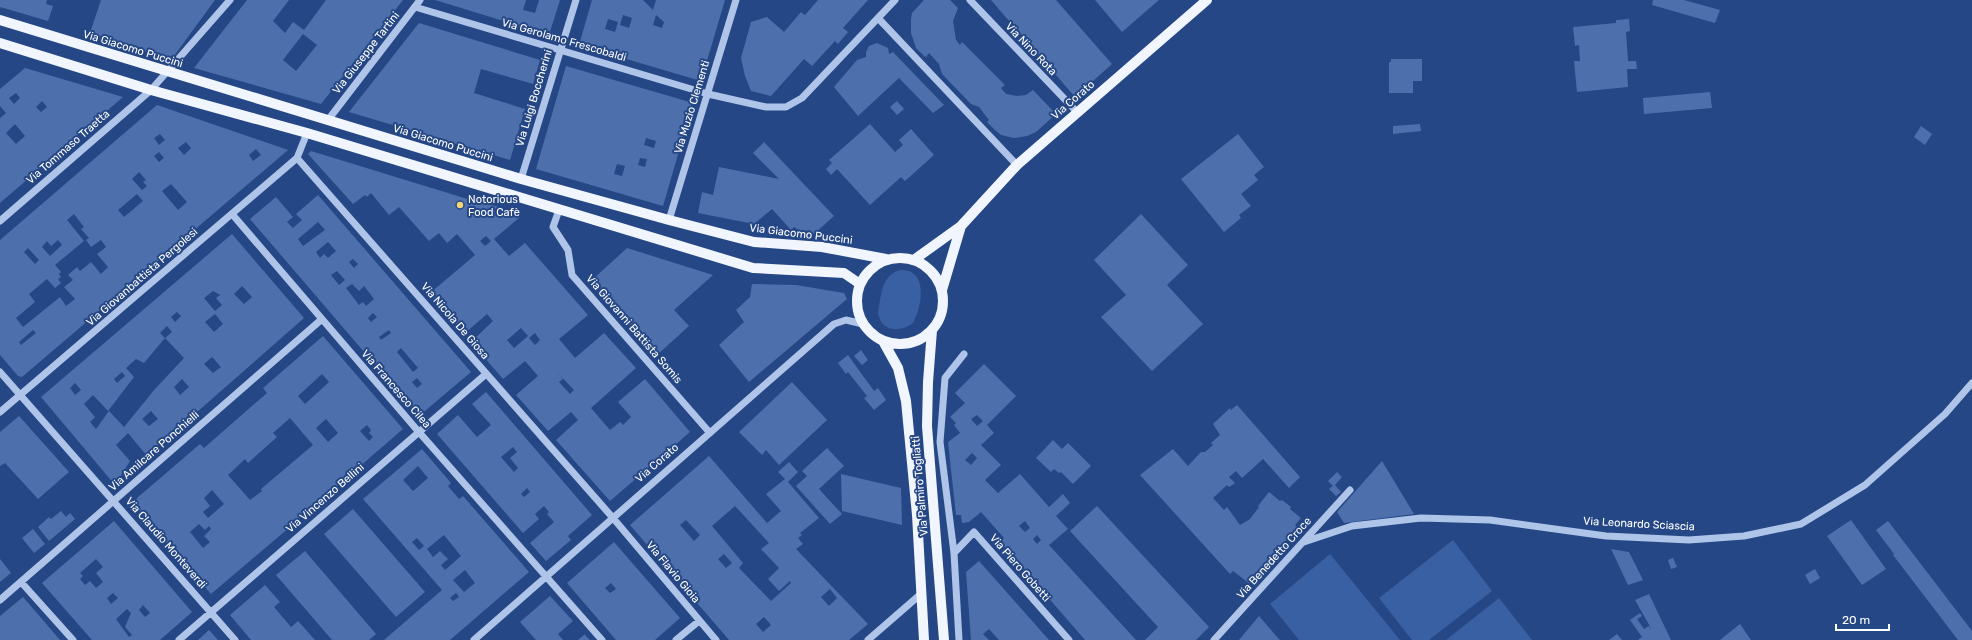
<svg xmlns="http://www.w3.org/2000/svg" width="1972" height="640" font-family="Rubik,sans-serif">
	<rect width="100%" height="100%" fill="#254785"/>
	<path fill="#3960a2" d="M 900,270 C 929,269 922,306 913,323 C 900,333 881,332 878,313 C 881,297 881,275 900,270 Z
		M 1453,540 L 1492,591 L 1429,640 L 1412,640 L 1379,598 Z
		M 1330,554 L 1400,640 L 1299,640 L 1270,604 Z
		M 1499,598 L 1532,640 L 1446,640 Z"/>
	<path fill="#4d70ad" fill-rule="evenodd" d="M 0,0 L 47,0 L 46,4 L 53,6 L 48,21 L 0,7 Z
		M 101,0 L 215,0 L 171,60 L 90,33 Z
		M 247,0 L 289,0 L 273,21 L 285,33 L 293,22 L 304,30 L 326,0 L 403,0 L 321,104 L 194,68 ZM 303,34 L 317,45 L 296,71 L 283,60 Z
		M 435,0 L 526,0 L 523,10 L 535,13 L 539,0 L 560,0 L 549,35 Z
		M 592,0 L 643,0 L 653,10 L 656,0 L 725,0 L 701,81 L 579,45 ZM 623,15 L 632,18 L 629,28 L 620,25 ZM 656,15 L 664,22 L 662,28 L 653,25 ZM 608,19 L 618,22 L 615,32 L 605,29 Z
		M 818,0 L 868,0 L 843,28 L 848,32 L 838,44 L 835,41 L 812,66 L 804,59 L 771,96 L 751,91 L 745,76 L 741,58 L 751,22 L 767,17 L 784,32 L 801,12 L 805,15 Z
		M 924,0 L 950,0 L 958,8 L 953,21 L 956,40 L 960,45 L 962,42 L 1005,85 L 1001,88 L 1006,94 L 1017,96 L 1026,95 L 1033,90 L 1056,114 L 1036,132 L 1027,136 L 1014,138 L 1001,135 L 995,130 L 987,122 L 989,120 L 979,107 L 971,104 L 942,74 L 939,64 L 929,53 L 926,57 L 924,56 L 916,48 L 911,33 L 911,19 L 912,13 Z
		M 991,0 L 1056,0 L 1112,64 L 1075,97 Z
		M 1095,0 L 1159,0 L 1122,32 Z
		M 1653,0 L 1684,0 L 1720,10 L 1715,23 L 1652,5 Z
		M 1629,19 L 1630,31 L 1626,32 L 1628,61 L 1636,61 L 1637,69 L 1627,69 L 1628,87 L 1577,92 L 1574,61 L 1580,61 L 1579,45 L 1575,46 L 1573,27 L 1616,23 L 1616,20 Z
		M 419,23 L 540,60 L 533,84 L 481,69 L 474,93 L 525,109 L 510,160 L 349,112 Z
		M 877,43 L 888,48 L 889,54 L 893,52 L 944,105 L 933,113 L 899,78 L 858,116 L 834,87 L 857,60 L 866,57 L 866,52 L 869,46 Z
		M 1391,59 L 1422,59 L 1422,81 L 1413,81 L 1413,93 L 1389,93 L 1389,62 L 1391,62 Z
		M 566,66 L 693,103 L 663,206 L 536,169 ZM 646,138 L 656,141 L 654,148 L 644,145 ZM 640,158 L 647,159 L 645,167 L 638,165 ZM 617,164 L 625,166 L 622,176 L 614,174 Z
		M 25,68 L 123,97 L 0,203 L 0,118 L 6,113 L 0,106 L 0,89 ZM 16,93 L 20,98 L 14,104 L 9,98 ZM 42,101 L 47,107 L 41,112 L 36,107 ZM 15,124 L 25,136 L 16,144 L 6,133 Z
		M 1710,92 L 1712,108 L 1644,114 L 1643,98 Z
		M 897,101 L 904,109 L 897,115 L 890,107 Z
		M 157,105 L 288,150 L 22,377 L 18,376 L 0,355 L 0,240 ZM 160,134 L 165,140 L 159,145 L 154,138 ZM 186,142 L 191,148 L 184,155 L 178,148 ZM 256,149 L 261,155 L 253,161 L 249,155 ZM 159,152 L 164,158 L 159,162 L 154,156 ZM 139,172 L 146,180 L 143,182 L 147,186 L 142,190 L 132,179 ZM 171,184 L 187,202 L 178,210 L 162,191 ZM 137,194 L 143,201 L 124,217 L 118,210 ZM 74,214 L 84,227 L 81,229 L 89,238 L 86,240 L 91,247 L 101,240 L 106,247 L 97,254 L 108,267 L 101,274 L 91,262 L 80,271 L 77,267 L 68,275 L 73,280 L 64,287 L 75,299 L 66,306 L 60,297 L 23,327 L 16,318 L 35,302 L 29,294 L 47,279 L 55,288 L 61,283 L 58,279 L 61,277 L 59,274 L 61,272 L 55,265 L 84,241 L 67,220 ZM 58,240 L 62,245 L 50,256 L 42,247 L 47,241 L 51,246 ZM 28,248 L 39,260 L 35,264 L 24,252 ZM 33,330 L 36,333 L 21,345 L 19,342 Z
		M 870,124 L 895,152 L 903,145 L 899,140 L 911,129 L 934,155 L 905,181 L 901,177 L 870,205 L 837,169 L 831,175 L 826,169 L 832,163 L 829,160 Z
		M 1420,124 L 1421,131 L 1393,134 L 1393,126 Z
		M 1921,126 L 1932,134 L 1925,145 L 1914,137 Z
		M 1238,134 L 1264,167 L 1254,175 L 1258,180 L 1241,194 L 1251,206 L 1239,215 L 1241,218 L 1224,232 L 1181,179 Z
		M 764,142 L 834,216 L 814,234 L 809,230 L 802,232 L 794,227 L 791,230 L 772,209 L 754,224 L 698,213 L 702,192 L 713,195 L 719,167 L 779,179 L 753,153 Z
		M 311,151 L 474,201 L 474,204 L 482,202 L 518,213 L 520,217 L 494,239 L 509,256 L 525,243 L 588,315 L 559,339 L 575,358 L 604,333 L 636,368 L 591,408 L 610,430 L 620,422 L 623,425 L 631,417 L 618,402 L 645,379 L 690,432 L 610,501 L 556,440 L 578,420 L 571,412 L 548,431 L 516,395 L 538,376 L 525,361 L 503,379 L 471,342 L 493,321 L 487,314 L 464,334 L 429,294 L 475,255 L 457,234 L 447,243 L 439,233 L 429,241 L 399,207 L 389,215 L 371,193 L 367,197 L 365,195 L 353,204 L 308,154 ZM 486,236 L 491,241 L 485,246 L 480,241 ZM 521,328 L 528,336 L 514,348 L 507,340 ZM 535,333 L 540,340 L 535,345 L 529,338 ZM 557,372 L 574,390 L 570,394 L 559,382 L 563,379 Z
		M 318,195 L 471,372 L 419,416 L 250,219 L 276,197 L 293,217 L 287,222 L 293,228 L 302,220 L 296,214 ZM 318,222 L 325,230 L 303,246 L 298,239 ZM 328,242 L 336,251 L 328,258 L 324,254 L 320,258 L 316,252 ZM 353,259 L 358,264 L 354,268 L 349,262 ZM 337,271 L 345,280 L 339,285 L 331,275 ZM 352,284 L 359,291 L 364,286 L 374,299 L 366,306 L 363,302 L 359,305 L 346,288 ZM 373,313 L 377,317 L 371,322 L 368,318 ZM 389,330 L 391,333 L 381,340 L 379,337 ZM 401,348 L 418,368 L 413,372 L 397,352 ZM 417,378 L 422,384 L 417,388 L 412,382 Z
		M 1141,214 L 1188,265 L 1167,285 L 1203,324 L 1152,371 L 1101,317 L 1126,295 L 1094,260 Z
		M 232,234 L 304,318 L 147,456 L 128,433 L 116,445 L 130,461 L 115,485 L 41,397 ZM 242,286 L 252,297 L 244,304 L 234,294 ZM 213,291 L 220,295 L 216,298 L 222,305 L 215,311 L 204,298 ZM 177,312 L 181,316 L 175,322 L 171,317 ZM 215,314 L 223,324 L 214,332 L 205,322 ZM 167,326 L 172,332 L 165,338 L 184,358 L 155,389 L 124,427 L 109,411 L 96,429 L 90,422 L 95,417 L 84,404 L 93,395 L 108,411 L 134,377 L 126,368 L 136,359 L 144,363 L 165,338 L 160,333 ZM 212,357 L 221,367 L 213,373 L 204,364 ZM 122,372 L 125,376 L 117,383 L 114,379 ZM 182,379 L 189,387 L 180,395 L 174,387 ZM 75,383 L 81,390 L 75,395 L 70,388 ZM 151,411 L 158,419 L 149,426 L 142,419 Z
		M 627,248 L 713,275 L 674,310 L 689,326 L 656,356 L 591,281 Z
		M 752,284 L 796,285 L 844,293 L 847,299 L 749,382 L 719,345 L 744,322 L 736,310 L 750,297 Z
		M 323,336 L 403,429 L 321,500 L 319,499 L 302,514 L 304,515 L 211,594 L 138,511 L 136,502 L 137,498 L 200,444 L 204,448 L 267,393 L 263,388 ZM 322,374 L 329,382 L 305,404 L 298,396 ZM 290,418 L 313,445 L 261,489 L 262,491 L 250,500 L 228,475 L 245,459 L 248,463 L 277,437 L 273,433 ZM 326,419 L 338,433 L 328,442 L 316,428 ZM 367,425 L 371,430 L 369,433 L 373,437 L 369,441 L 360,431 ZM 212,490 L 224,504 L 208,518 L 203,512 L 210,506 L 204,498 ZM 199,524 L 205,530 L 209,526 L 211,529 L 204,536 L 210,542 L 203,548 L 190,532 Z
		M 861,350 L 868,360 L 862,365 L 854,356 Z
		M 848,355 L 874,391 L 878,388 L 886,400 L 874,410 L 864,398 L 867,396 L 848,372 L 846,374 L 838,363 Z
		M 984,364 L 1016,396 L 987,425 L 994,433 L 981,445 L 1001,465 L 985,480 L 998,493 L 1020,474 L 1049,507 L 1063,494 L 1070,503 L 1056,516 L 1068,529 L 1049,545 L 1136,640 L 1085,640 L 1000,542 L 1004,538 L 981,512 L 969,522 L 962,523 L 961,515 L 956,515 L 948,442 L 960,433 L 954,425 L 956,423 L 950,417 L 965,403 L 955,393 ZM 977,415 L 983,421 L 977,426 L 971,419 ZM 972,453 L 977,458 L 971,465 L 965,460 ZM 1025,521 L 1030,528 L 1025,532 L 1019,526 ZM 1037,535 L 1041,540 L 1037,544 L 1033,539 Z
		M 792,382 L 827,420 L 779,465 L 766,450 L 762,455 L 739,432 Z
		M 486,392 L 592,515 L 568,536 L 571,540 L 546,561 L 530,543 L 554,522 L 547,514 L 549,512 L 544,506 L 535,514 L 539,519 L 523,533 L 437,434 L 458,415 L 477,437 L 491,425 L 472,404 ZM 513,447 L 517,452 L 510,458 L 518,468 L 514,472 L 501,457 ZM 527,488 L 530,492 L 524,497 L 521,494 Z
		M 1237,405 L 1300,477 L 1289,488 L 1263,459 L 1242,478 L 1236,471 L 1229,477 L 1235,483 L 1229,487 L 1227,485 L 1213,498 L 1224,510 L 1227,507 L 1240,525 L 1250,519 L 1259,507 L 1258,506 L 1269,492 L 1280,501 L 1282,500 L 1291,507 L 1290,509 L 1301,518 L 1295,525 L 1297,527 L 1250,584 L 1233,571 L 1230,574 L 1140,475 L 1173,449 L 1188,466 L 1201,452 L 1205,452 L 1213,445 L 1211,443 L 1220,435 L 1213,424 L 1230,408 L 1231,410 Z
		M 19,416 L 69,472 L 38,499 L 5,463 L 0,466 L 0,432 Z
		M 1053,440 L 1062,449 L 1068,443 L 1091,466 L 1073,484 L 1061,472 L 1059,473 L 1054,469 L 1051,472 L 1036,458 Z
		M 827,448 L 844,466 L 819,489 L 842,514 L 830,524 L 796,486 L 807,476 L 802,471 Z
		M 422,449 L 451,483 L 448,486 L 459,499 L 463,496 L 529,572 L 450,640 L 384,640 L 442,590 L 363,499 ZM 418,466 L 428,478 L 413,491 L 403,480 ZM 444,535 L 461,556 L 445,570 L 441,565 L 448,559 L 440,551 L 433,557 L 427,549 ZM 417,538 L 424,546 L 419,550 L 412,542 ZM 465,570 L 475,583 L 464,592 L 453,580 ZM 456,593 L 459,597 L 453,601 L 450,598 Z
		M 709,456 L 767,523 L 781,511 L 766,494 L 785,479 L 778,472 L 789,462 L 798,472 L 788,482 L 819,518 L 800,533 L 802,535 L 798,538 L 803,544 L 796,549 L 868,624 L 849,640 L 729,640 L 630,525 ZM 735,506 L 769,543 L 761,549 L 779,568 L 768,579 L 779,591 L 790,581 L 791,583 L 771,601 L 739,568 L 743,563 L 712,526 ZM 686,520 L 700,535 L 694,541 L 680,525 ZM 724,554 L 732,563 L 726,568 L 718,559 ZM 830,589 L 837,598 L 829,606 L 821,597 ZM 764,617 L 771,625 L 763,632 L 756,624 Z
		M 1382,461 L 1414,514 L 1344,523 L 1337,512 Z
		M 1337,472 L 1342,477 L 1335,485 L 1341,492 L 1336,496 L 1329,489 L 1333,486 L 1328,481 Z
		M 841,474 L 901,488 L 902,525 L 842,511 Z
		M 1097,506 L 1209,627 L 1196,640 L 1145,640 L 1158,627 L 1070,531 Z
		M 353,509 L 425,592 L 396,617 L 324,534 Z
		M 61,511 L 66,517 L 70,513 L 75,519 L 49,541 L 38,527 L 49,517 L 51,519 Z
		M 1851,520 L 1886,569 L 1862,585 L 1827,536 Z
		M 114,521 L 192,612 L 160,640 L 92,640 L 42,583 ZM 96,559 L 103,567 L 96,573 L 103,582 L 96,588 L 90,581 L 85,585 L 80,579 L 83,576 L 80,573 ZM 113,593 L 118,598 L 111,604 L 107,598 ZM 143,605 L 150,613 L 145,617 L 139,610 ZM 127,609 L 131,613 L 125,627 L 132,635 L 129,637 L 116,619 Z
		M 1888,521 L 1972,631 L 1972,640 L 1958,640 L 1893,555 L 1894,554 L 1876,530 Z
		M 33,529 L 45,544 L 34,553 L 22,538 Z
		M 614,542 L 680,618 L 655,640 L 616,640 L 567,583 ZM 611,583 L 616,589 L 610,593 L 605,588 Z
		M 1611,549 L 1629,552 L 1643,580 L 1628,585 Z
		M 305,551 L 376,634 L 369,640 L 332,640 L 276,575 Z
		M 1673,558 L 1677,567 L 1671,569 L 1668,560 Z
		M 0,559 L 11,573 L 0,582 Z
		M 979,561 L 1049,640 L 999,640 L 989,629 L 983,634 L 989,640 L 971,640 L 966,572 Z
		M 1815,569 L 1820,578 L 1810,584 L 1805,575 Z
		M 265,585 L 280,602 L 274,607 L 291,627 L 298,621 L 315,640 L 251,640 L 230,615 Z
		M 1649,594 L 1671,640 L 1638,640 L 1642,637 L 1630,620 L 1640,613 L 1642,616 L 1637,619 L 1644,629 L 1649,626 L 1652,630 L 1635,600 Z
		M 550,596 L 573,621 L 558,634 L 563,640 L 536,640 L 520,622 Z
		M 23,597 L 60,640 L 0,640 L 0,616 Z
		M 1259,616 L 1278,638 L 1280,640 L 1239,640 Z
		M 1740,624 L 1751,640 L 1720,640 Z
		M 209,630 L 218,640 L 198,640 Z
		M 584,634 L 590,640 L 578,640 L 584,635 Z
		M 1617,634 L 1622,640 L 1609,640 Z"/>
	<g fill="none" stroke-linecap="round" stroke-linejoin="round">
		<path stroke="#aec4e8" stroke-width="7" d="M 970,0 L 1077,112
			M 415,7 L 708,94 L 766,107 L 786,107 L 802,98 L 895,0
			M 878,18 L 1017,165
			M 328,120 L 420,0
			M 297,158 L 613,518 L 716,640
			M 521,179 L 576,0
			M 559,210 L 553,227 L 568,250 L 572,275 L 710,433
			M 232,214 L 418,431 L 602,640
			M 669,220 L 736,0
			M 0,221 L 151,90 L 230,0
			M 0,372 L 235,640
			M 0,412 L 297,158 L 307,133
			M 1304,542 L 1352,526 L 1421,518 L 1490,520 L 1606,536 L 1689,540 L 1744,536 L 1801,524 L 1865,485 L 1945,414 L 1972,383
			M 954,553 L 974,532 L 1069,640
			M 21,582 L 73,640
			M 0,600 L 322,319
			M 179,640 L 486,374
			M 474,640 L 834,324 L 846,320 L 863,324
			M 676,640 L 699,621
			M 868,640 L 922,593
			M 959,640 L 954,553 L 940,442 L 945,378 L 964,354
			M 1214,640 L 1350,490"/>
		<path stroke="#f1f5fe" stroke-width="10" d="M 0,20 L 521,179 L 669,220 L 754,242 L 822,247 L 886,259
			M 0,43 L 151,90 L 307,133 L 753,268 L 844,273 L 860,284
			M857 301a43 43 0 1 1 86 0a43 43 0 1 1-86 0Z
			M 915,259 L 961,226 L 1017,165 L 1207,0
			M 942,290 L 961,226
			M 932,330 L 928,382 L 927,426 L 944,640
			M 883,341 L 898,368 L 906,401 L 917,515 L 924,640"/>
	</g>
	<circle fill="#f2d772" stroke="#254785" stroke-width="1.5" cx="460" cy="205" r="4"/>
	<g text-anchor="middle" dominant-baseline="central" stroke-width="4" stroke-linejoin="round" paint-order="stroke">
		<g font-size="11" fill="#fff" stroke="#254785">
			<text transform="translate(564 40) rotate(16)">Via Gerolamo Frescobaldi</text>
			<text transform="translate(133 49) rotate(17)">Via Giacomo Puccini</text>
			<text transform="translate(1031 49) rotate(46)">Via Nino Rota</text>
			<text transform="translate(366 53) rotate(-52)">Via Giuseppe Tartini</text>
			<text transform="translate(534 98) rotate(-73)">Via Luigi Boccherini</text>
			<text transform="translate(1073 100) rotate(-41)">Via Corato</text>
			<text transform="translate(692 107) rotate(-73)">Via Muzio Clementi</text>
			<text transform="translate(443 143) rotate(17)">Via Giacomo Puccini</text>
			<text transform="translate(68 147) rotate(-41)">Via Tommaso Traetta</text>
			<text transform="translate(801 234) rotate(7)">Via Giacomo Puccini</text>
			<text transform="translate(142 277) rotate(-41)">Via Giovanbattista Pergolesi</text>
			<text transform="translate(455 321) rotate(49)">Via Nicola De Giosa</text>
			<text transform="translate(634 329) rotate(49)">Via Giovanni Battista Somis</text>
			<text transform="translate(396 389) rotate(49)">Via Francesco Cilea</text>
			<text transform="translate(154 451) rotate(-41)">Via Amilcare Ponchielli</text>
			<text transform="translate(657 463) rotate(-41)">Via Corato</text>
			<text transform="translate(920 486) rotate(-95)">Via Palmiro Togliatti</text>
			<text transform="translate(325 498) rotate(-41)">Via Vincenzo Bellini</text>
			<text transform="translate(1639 524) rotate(3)">Via Leonardo Sciascia</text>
			<text transform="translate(166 543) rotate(49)">Via Claudio Monteverdi</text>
			<text transform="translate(1274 558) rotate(-48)">Via Benedetto Croce</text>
			<text transform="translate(1020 568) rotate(49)">Via Piero Gobetti</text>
			<text transform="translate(673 572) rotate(50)">Via Flavio Gioia</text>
		</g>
		<g font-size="11" fill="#fff" stroke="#254785" text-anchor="start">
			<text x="468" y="199">Notorious<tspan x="468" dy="13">Food Cafè</tspan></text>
		</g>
	</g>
	<path d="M1836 624v6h53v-6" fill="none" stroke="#ffffff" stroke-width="2"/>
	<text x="1842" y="624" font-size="12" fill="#ffffff" stroke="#254785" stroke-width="3" paint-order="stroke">20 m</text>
</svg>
